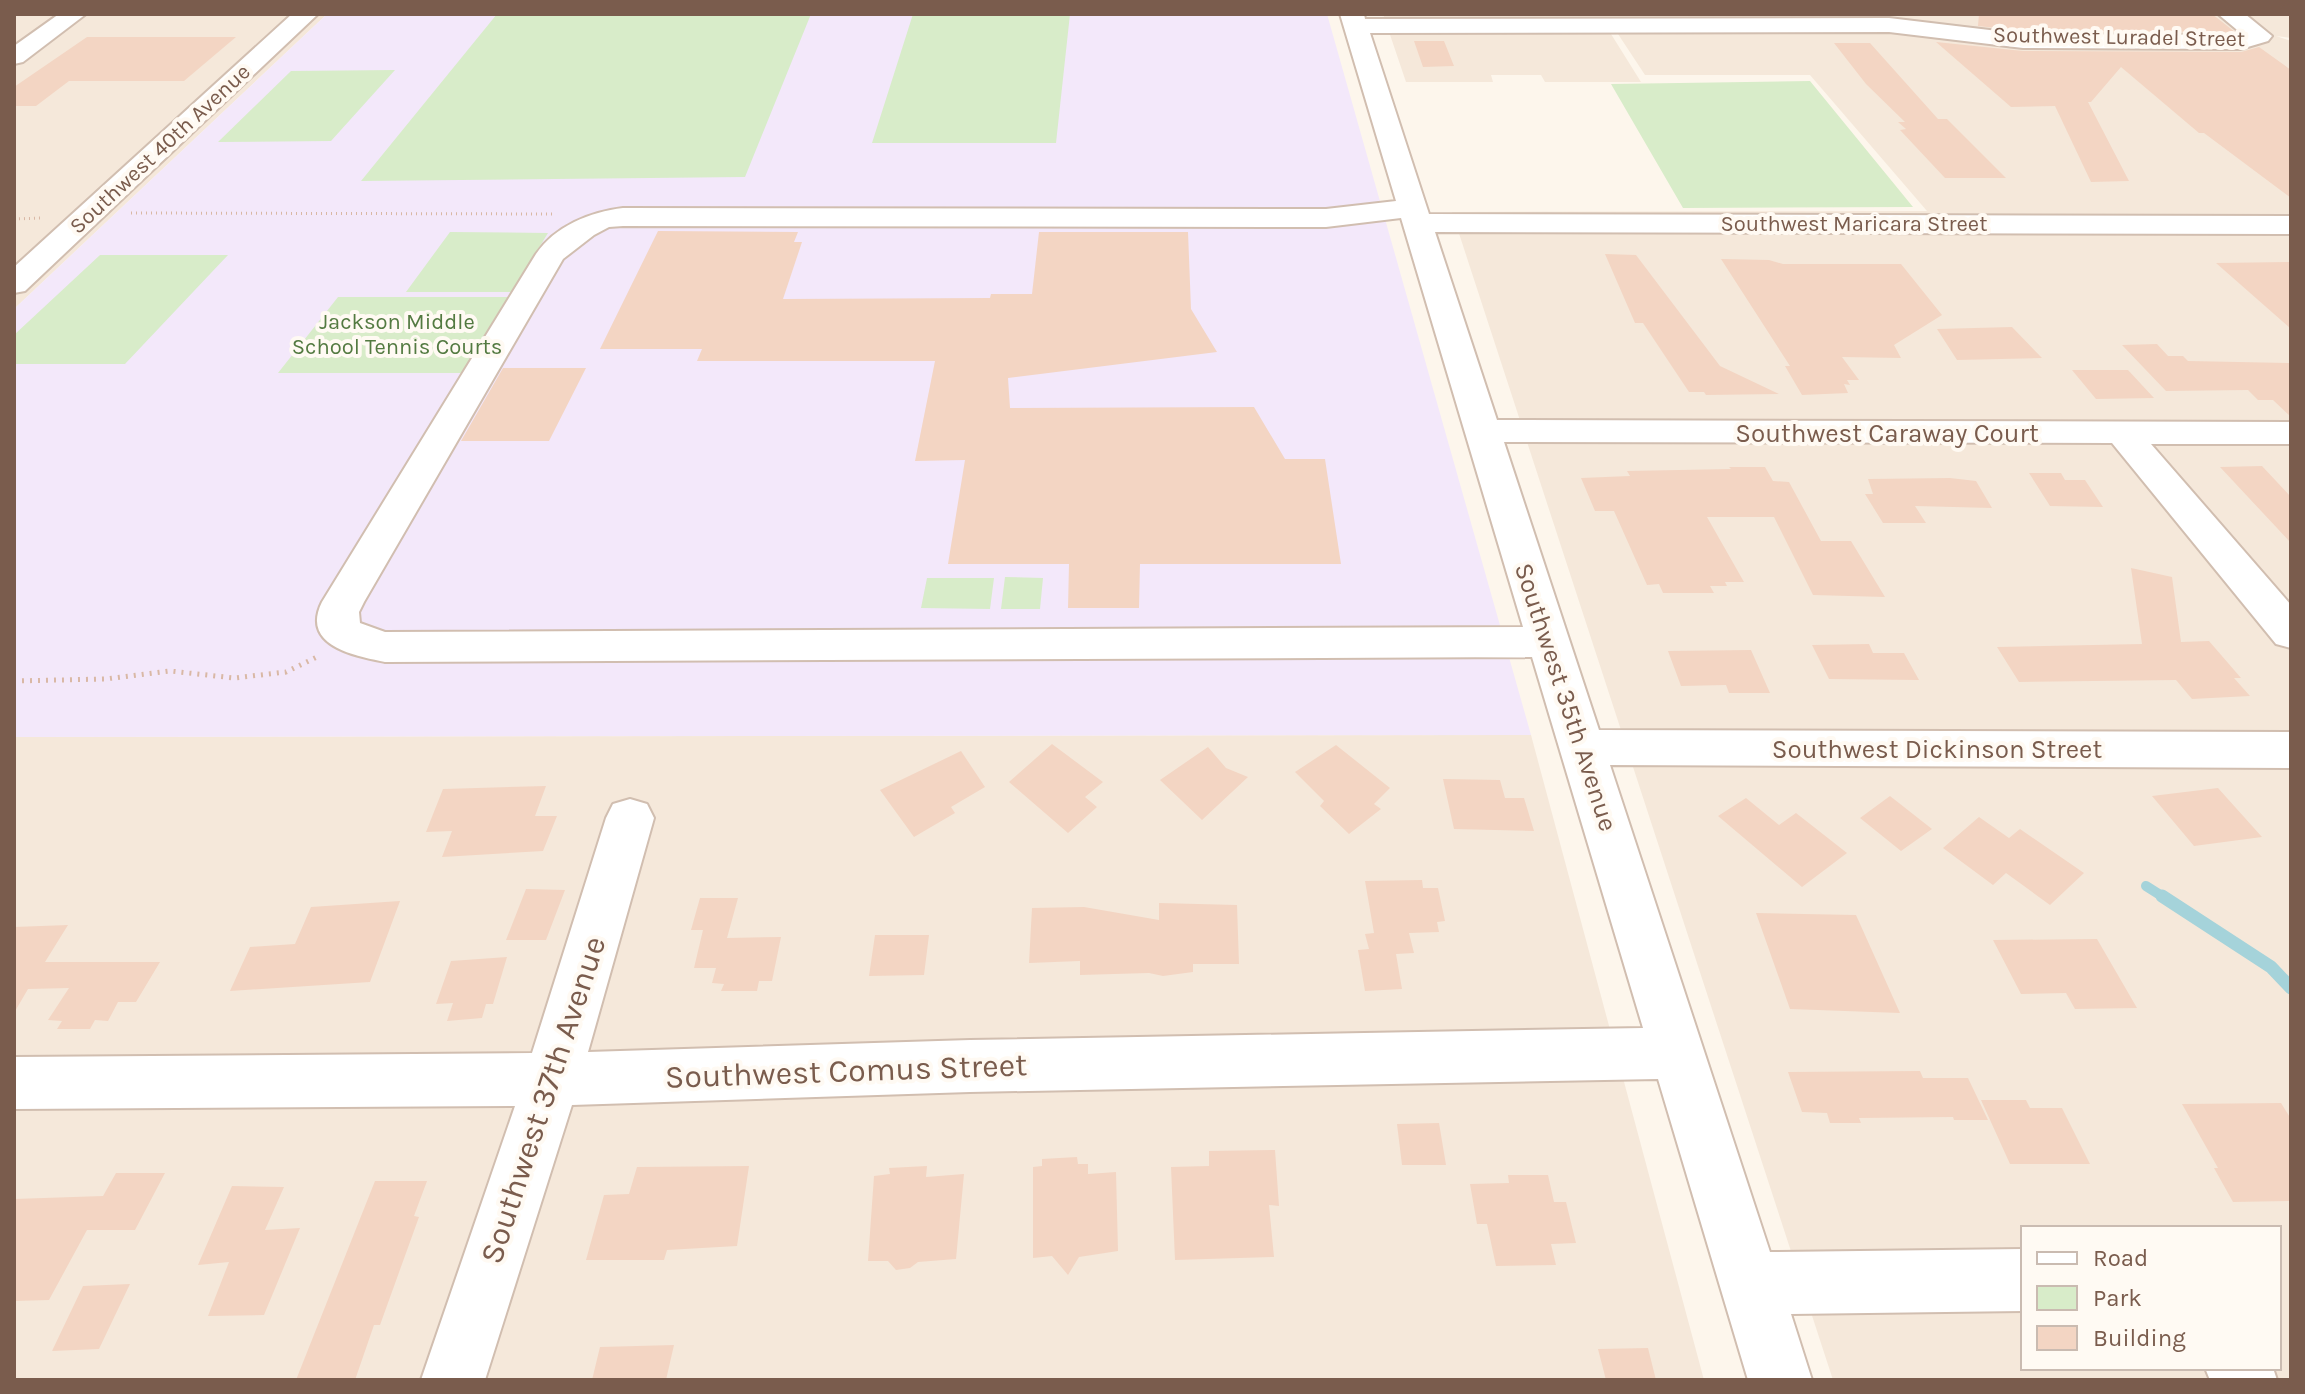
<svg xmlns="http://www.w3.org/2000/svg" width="2305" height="1394" font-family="Karla,sans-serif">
	<rect width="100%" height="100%" fill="#fdf6ec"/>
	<path fill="#f5e8da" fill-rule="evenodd" d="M 14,14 L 327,14 L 14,309 Z
		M 1383,14 L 2291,14 L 2291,38 L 2276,36 L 2291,41 L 2291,1380 L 1833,1380 L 1452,212 L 1927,211 L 1810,75 L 1645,75 L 1618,34 L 1611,34 L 1641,82 L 1545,82 L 1541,75 L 1491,75 L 1493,82 L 1406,82 ZM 2023,1228 L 2279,1228 L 2279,1368 L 2023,1368 Z
		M 1531,735 L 1704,1380 L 14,1380 L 14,737 Z"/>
	<path fill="#f3e8fa" d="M 327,14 L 1327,14 L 1531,735 L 14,737 L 14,309 Z"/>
	<path fill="#d8ecc9" d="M 497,14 L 811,14 L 745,177 L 361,181 Z
		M 913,14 L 1070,14 L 1056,143 L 872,143 Z
		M 395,70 L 331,141 L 218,142 L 291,71 Z
		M 1810,81 L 1913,207 L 1683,208 L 1611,84 Z
		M 450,232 L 548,233 L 512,292 L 406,292 Z
		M 100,255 L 228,255 L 125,364 L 14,364 L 14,335 Z
		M 338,297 L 510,297 L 463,373 L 278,373 Z
		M 1005,577 L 1043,578 L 1040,609 L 1001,609 Z
		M 927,578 L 994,578 L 990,609 L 921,608 Z"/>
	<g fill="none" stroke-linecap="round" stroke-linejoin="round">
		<path stroke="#a5d3da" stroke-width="10" d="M 2146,886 L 2165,898"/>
		<path stroke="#a5d3da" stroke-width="13" d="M 2162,896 L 2271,967 L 2291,988"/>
	</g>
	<path fill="#f3d5c3" d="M 1979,14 L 2212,14 L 2235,32 L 2023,31 L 1978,26 Z
		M 87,37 L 236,37 L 184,81 L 69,81 L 36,106 L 14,106 L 14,87 Z
		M 1414,41 L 1444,41 L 1454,66 L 1423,67 Z
		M 1936,42 L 2023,51 L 2241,52 L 2259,47 L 2291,70 L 2291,198 L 2204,133 L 2199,133 L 2121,67 L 2091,102 L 2088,102 L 2129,181 L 2091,182 L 2055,106 L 2011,107 Z
		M 1834,43 L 1870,43 L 1938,119 L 1947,119 L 2006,178 L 1945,178 L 1900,130 L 1906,129 L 1898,122 L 1905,122 L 1866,84 Z
		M 658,231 L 798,232 L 794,242 L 802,242 L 783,299 L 990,298 L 991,294 L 1032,294 L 1039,232 L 1188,232 L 1191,309 L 1217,352 L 1008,378 L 1010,408 L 1254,407 L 1285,459 L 1325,459 L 1341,564 L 1140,564 L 1139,608 L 1068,608 L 1069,564 L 948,564 L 965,460 L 915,461 L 935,361 L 697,361 L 702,349 L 600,349 Z
		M 1605,254 L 1636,255 L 1720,366 L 1779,394 L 1706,395 L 1704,392 L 1689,392 L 1643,323 L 1635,323 Z
		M 1721,259 L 1769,260 L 1783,264 L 1901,264 L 1942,315 L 1894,345 L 1901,358 L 1842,357 L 1859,380 L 1847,380 L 1850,385 L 1844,384 L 1848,393 L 1802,395 L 1785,366 L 1790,366 Z
		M 2291,262 L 2291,329 L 2216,263 Z
		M 2012,327 L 2042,358 L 1957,360 L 1937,329 Z
		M 2157,344 L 2168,356 L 2183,356 L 2188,361 L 2291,363 L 2291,417 L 2273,400 L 2258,400 L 2248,390 L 2166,391 L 2122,345 Z
		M 503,368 L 586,368 L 549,441 L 461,441 Z
		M 2072,370 L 2128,370 L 2154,398 L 2096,399 Z
		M 2262,466 L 2291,497 L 2291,543 L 2220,467 Z
		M 1729,467 L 1765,467 L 1773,481 L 1789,482 L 1821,541 L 1851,541 L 1885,597 L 1813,595 L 1774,517 L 1707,517 L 1744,582 L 1725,582 L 1727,586 L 1710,586 L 1714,593 L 1663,593 L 1659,584 L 1647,585 L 1614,511 L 1595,511 L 1581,478 L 1630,476 L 1627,471 L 1731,469 Z
		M 2029,473 L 2061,473 L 2065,480 L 2085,480 L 2103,507 L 2050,506 Z
		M 1950,478 L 1976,481 L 1992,508 L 1915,506 L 1926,523 L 1883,523 L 1865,494 L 1873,494 L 1868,479 Z
		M 2131,568 L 2172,577 L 2181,642 L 2209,641 L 2241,678 L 2234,678 L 2250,696 L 2192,699 L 2176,680 L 2019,682 L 1997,647 L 2142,644 Z
		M 1869,644 L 1873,653 L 1904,653 L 1919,680 L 1829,679 L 1812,645 Z
		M 1751,650 L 1770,693 L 1729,693 L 1726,685 L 1681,686 L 1668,651 Z
		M 1052,744 L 1103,782 L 1085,797 L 1097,807 L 1068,833 L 1009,782 Z
		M 1336,745 L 1390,788 L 1374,804 L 1381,809 L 1349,834 L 1320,806 L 1324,801 L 1295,772 Z
		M 1208,747 L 1226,768 L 1248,777 L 1202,820 L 1160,780 Z
		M 961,751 L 985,787 L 951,807 L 955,813 L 914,837 L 880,790 Z
		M 1443,779 L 1500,780 L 1505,798 L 1524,798 L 1534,831 L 1454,829 Z
		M 546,786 L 535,816 L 557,816 L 543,851 L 442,857 L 452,831 L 426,832 L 443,789 Z
		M 2218,788 L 2262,837 L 2194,846 L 2152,796 Z
		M 1890,796 L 1932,829 L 1901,851 L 1860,818 Z
		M 1746,798 L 1779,825 L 1796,813 L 1847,853 L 1802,887 L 1718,816 Z
		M 1979,817 L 2009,838 L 2020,829 L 2084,873 L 2050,905 L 2006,873 L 1993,885 L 1943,848 Z
		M 1422,880 L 1423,888 L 1438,888 L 1445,921 L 1437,922 L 1439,932 L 1409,933 L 1414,953 L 1396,954 L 1402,989 L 1365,991 L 1358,950 L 1369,949 L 1365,934 L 1374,933 L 1365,881 Z
		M 526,889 L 565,890 L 546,940 L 506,940 Z
		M 700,898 L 738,898 L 727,938 L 781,937 L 772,981 L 759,981 L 757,991 L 721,991 L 724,984 L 712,983 L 716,968 L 694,968 L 703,930 L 691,930 Z
		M 400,901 L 370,982 L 230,991 L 250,947 L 295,944 L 311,907 Z
		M 1159,903 L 1237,905 L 1239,964 L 1193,964 L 1193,972 L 1163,976 L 1149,973 L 1080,975 L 1080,961 L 1029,963 L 1032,908 L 1084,907 L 1159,920 Z
		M 1756,913 L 1856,915 L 1900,1013 L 1790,1009 Z
		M 68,925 L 45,962 L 160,962 L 136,1002 L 118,1002 L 108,1021 L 95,1020 L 90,1029 L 57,1029 L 62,1021 L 48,1020 L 69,988 L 28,989 L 14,1013 L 14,927 Z
		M 875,935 L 929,935 L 924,975 L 869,976 Z
		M 2097,939 L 2137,1008 L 2075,1009 L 2066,993 L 2021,994 L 1993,940 Z
		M 507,957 L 493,1004 L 486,1004 L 482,1018 L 447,1021 L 453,1003 L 436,1004 L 451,961 Z
		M 1920,1071 L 1923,1078 L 1968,1078 L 1988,1120 L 1954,1120 L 1953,1117 L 1859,1118 L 1861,1123 L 1830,1123 L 1827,1113 L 1802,1112 L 1788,1072 Z
		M 1981,1100 L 2026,1100 L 2030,1108 L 2062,1108 L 2090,1164 L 2010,1164 Z
		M 2281,1103 L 2291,1119 L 2291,1201 L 2233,1202 L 2214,1168 L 2218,1168 L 2182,1104 Z
		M 1439,1123 L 1446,1165 L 1402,1165 L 1397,1124 Z
		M 1275,1150 L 1279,1206 L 1269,1205 L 1274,1257 L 1175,1260 L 1171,1167 L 1209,1166 L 1209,1151 Z
		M 1077,1157 L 1078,1164 L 1088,1164 L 1088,1174 L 1116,1172 L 1118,1251 L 1079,1257 L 1068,1275 L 1052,1256 L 1033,1258 L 1033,1167 L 1042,1166 L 1042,1159 Z
		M 749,1166 L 737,1246 L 667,1250 L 664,1260 L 586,1260 L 604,1195 L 629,1194 L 637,1167 Z
		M 927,1166 L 926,1177 L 964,1174 L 956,1259 L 918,1262 L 910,1268 L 896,1270 L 888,1261 L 868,1261 L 874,1176 L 890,1174 L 889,1168 Z
		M 116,1173 L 165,1173 L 135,1230 L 87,1230 L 49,1300 L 14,1301 L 14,1199 L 103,1196 Z
		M 1508,1175 L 1548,1175 L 1554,1202 L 1566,1202 L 1576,1243 L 1551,1244 L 1556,1265 L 1496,1266 L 1487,1224 L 1477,1224 L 1470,1184 L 1509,1183 Z
		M 375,1181 L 427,1181 L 414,1216 L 419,1217 L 380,1325 L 374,1325 L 355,1380 L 296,1380 Z
		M 232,1186 L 284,1187 L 265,1230 L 300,1228 L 264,1315 L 208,1316 L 229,1262 L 198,1265 Z
		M 130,1284 L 99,1349 L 52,1351 L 83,1286 Z
		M 674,1345 L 666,1380 L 592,1380 L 600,1347 Z
		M 1648,1348 L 1656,1380 L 1606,1380 L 1598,1349 Z"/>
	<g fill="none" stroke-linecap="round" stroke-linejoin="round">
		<g stroke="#d1beb0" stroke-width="4">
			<path id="minor" d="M 59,14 L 86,14 L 23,62 L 14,64 L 14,46 Z
				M 292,14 L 318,14 L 25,291 L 14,293 L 14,267 Z
				M 1340,14 L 1364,14 L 1365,19 L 1889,18 L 2023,34 L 2239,35 L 2242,34 L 2218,14 L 2245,14 L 2272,36 L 2268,41 L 2241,49 L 2023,48 L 1889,32 L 1370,33 L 1429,214 L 2291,216 L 2291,234 L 1435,232 L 1497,420 L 2291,422 L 2291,444 L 2151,444 L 2291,605 L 2291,648 L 2276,644 L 2112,443 L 1504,442 L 1599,730 L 2291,732 L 2291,768 L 1610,765 L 1770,1252 L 2023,1249 L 2023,1311 L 1791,1314 L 1812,1380 L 1748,1380 L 1658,1079 L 970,1092 L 572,1105 L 485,1380 L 421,1380 L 515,1106 L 14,1109 L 14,1057 L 532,1053 L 606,818 L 613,804 L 630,799 L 647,804 L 654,818 L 588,1052 L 970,1040 L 1643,1028 L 1532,657 L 385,662 C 355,656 300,646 322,602 L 536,254 C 555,226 590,212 623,208 L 1326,209 L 1396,201 ZM 1401,218 L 1523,627 L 385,632 L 360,623 L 359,612 L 364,602 L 563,259 L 594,235 L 609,227 L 623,226 L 1326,227 Z
				M 2205,1368 L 2273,1368 L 2277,1380 L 2210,1380 Z"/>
		</g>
		<path stroke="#d9b8a5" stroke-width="3" stroke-dasharray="1 4" stroke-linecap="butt" d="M 131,213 L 553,214
			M 14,219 L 41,218"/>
		<path stroke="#d9b8a5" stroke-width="5" stroke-dasharray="2 6" stroke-linecap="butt" d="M 14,681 L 105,679 L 170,671 L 234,678 L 286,672 L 319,656"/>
		<use href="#minor" fill="#fff" fill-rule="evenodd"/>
	</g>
	<g text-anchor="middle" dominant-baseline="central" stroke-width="8" stroke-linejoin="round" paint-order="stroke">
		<g font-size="22" fill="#7a5c4d" stroke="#fffaf3">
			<text transform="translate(2119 37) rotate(1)">Southwest Luradel Street</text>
			<text transform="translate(160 149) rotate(-43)">Southwest 40th Avenue</text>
			<text x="1854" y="224">Southwest Maricara Street</text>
		</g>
		<g font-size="22" fill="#537a41" stroke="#fffaf3">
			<text x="397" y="322">Jackson Middle<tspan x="397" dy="25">School Tennis Courts</tspan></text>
		</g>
		<g font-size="26" fill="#7a5c4d" stroke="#fffaf3">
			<text x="1887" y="433">Southwest Caraway Court</text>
			<text transform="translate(1566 697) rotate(72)">Southwest 35th Avenue</text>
			<text x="1937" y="749">Southwest Dickinson Street</text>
		</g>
		<g font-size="32" fill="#7a5c4d" stroke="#fffaf3">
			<text transform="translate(846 1071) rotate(-2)">Southwest Comus Street</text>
			<text transform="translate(543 1100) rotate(-72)">Southwest 37th Avenue</text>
		</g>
	</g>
	<rect width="2305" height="1394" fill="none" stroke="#7a5c4d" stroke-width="32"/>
	<rect x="2021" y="1226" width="260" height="144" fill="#fffaf3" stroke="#cabbb1" stroke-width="2"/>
	<rect x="2037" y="1252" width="40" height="12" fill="#ffffff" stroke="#cabbb1" stroke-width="2"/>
	<text x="2093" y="1266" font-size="24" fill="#7a5c4d">Road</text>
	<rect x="2037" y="1286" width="40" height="24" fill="#d8ecc9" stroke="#cabbb1" stroke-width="2"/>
	<text x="2093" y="1306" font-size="24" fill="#7a5c4d">Park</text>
	<rect x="2037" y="1326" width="40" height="24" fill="#f3d5c3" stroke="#cabbb1" stroke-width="2"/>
	<text x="2093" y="1346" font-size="24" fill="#7a5c4d">Building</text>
</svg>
